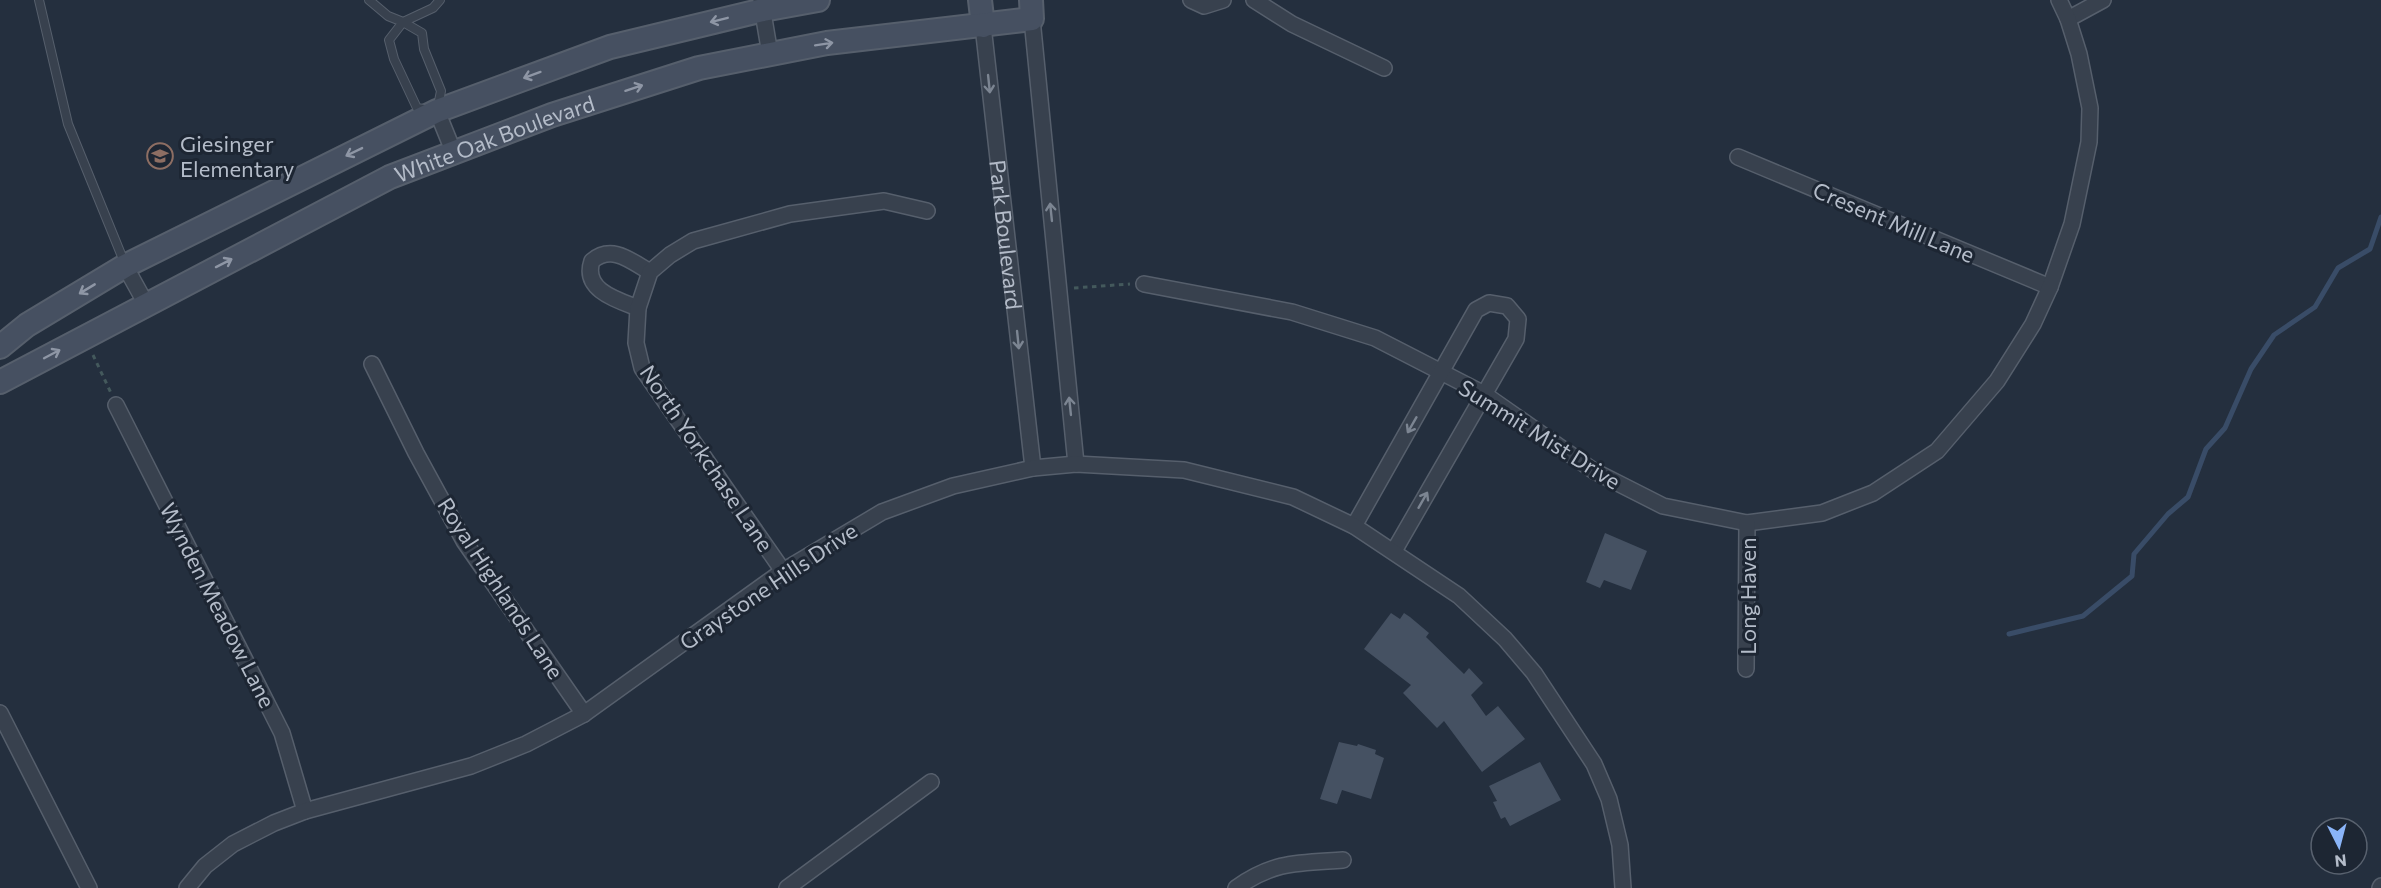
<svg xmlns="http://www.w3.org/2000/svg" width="2381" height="888" font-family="Commissioner,sans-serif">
	<rect width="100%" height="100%" fill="#242f3e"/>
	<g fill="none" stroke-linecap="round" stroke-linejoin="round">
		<path stroke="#394c67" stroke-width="5" d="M 2009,634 L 2083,616 L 2132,576 L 2134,554 L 2168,514 L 2188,497 L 2206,449 L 2225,428 L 2251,369 L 2274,335 L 2315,307 L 2338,268 L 2370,249 L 2381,217"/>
	</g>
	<path fill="#455162" d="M 1605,533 L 1647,551 L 1631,590 L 1604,580 L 1600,588 L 1586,582 Z
		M 1391,613 L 1400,619 L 1404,613 L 1410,617 L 1429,633 L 1426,637 L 1464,674 L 1469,668 L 1483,683 L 1471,695 L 1486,716 L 1498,706 L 1525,739 L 1482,772 L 1444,721 L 1437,728 L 1403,693 L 1411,685 L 1364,649 Z
		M 1339,742 L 1357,746 L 1358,744 L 1376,750 L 1375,754 L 1384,758 L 1371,799 L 1342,790 L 1337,804 L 1320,799 Z
		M 1540,762 L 1561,800 L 1510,826 L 1505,817 L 1501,819 L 1493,802 L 1497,801 L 1489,786 Z"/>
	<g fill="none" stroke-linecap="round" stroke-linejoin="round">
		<g stroke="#565f6c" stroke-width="10">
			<path id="lane" d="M 39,0 L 68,124 L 125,264
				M 369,0 L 388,16 L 403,22 L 433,8 L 440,0
				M 403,22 L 422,33 L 424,49 L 441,91 L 437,111 L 417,108 L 394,59 L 389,40 Z"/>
		</g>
		<g stroke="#565f6c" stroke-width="18">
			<g id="street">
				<path d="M 1191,0 L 1204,6 L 1223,0"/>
				<path d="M 1254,0 L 1292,24 L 1384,68"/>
				<path d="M 761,1 L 770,54"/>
				<path d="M 1032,19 L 1076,464"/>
				<path d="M 2068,19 L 2103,0"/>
				<path id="s1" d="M 983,26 L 1033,468"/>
				<path d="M 437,111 L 454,153"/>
				<path d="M 1738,157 L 2050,287"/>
				<path d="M 125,266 L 146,304"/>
				<path d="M 1144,284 L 1292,312 L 1375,338 L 1484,394 L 1594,471 L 1663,506 L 1747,523 L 1822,513 L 1873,493 L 1937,451 L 1997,381 L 2033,324 L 2050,287 L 2072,224 L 2089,142 L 2090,108 L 2079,54 L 2068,19 L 2059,0"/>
				<path d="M 638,308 C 617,300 582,290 592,261 C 612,244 631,261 650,272"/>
				<path d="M 372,364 L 416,453 L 464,541 L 584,714"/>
				<path d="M 116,405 L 282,733 L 305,811"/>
				<path d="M 1354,526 L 1476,310 L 1489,303 L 1507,306 L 1518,319 L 1516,339 L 1394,551"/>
				<path d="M 783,571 L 642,368 L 636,343 L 638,308 L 650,272 L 670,255 L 693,241 L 790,214 L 884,201 L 927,211"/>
				<path d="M 1746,669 L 1747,523"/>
				<path d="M 0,713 L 89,888"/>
				<path d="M 187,888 L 205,866 L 233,844 L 274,823 L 305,811 L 471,766 L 526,744 L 584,714 L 783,571 L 882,512 L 953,486 L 1033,468 L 1076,464 L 1184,470 L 1293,497 L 1354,526 L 1459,596 L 1505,639 L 1534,673 L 1594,764 L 1609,799 L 1620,845 L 1623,888"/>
				<path d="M 787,888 L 931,782"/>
				<path d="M 1236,888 C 1274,861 1298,863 1343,860"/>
				<path d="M 2380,888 L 2381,886"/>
			</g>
		</g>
		<g stroke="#565f6c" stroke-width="26">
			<g id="secondary">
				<path d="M 980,0 L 983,26"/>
				<path d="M 0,347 L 27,325 L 125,266 L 437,111 L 610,47 L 763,10 L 818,0"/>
				<path id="s2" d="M 0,382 L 390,177 L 552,115 L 699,68 L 827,43 L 1032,19 L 1031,0"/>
			</g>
		</g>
		<path stroke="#44595c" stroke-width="3" stroke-dasharray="4.5 4.5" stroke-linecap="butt" d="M 1074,288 L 1130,284
			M 93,355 L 111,393"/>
		<use href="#lane" stroke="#38414e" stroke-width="8"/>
		<use href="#street" stroke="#38414e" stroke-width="15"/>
		<use href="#secondary" stroke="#465061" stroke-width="22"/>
	</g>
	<defs><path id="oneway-shaft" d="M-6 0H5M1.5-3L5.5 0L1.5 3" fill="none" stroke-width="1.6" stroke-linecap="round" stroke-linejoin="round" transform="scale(1.5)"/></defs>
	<g stroke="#8e96a5">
		<use href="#oneway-shaft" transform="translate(719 20) rotate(166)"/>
		<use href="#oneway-shaft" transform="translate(824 44) rotate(-9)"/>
		<use href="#oneway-shaft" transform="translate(532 75) rotate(160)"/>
		<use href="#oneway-shaft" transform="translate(634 88) rotate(-18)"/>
		<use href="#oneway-shaft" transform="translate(354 152) rotate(154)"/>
		<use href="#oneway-shaft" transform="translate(224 263) rotate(-27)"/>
		<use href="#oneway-shaft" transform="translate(87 289) rotate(149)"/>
		<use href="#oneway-shaft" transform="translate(52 354) rotate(-28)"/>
	</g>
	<g stroke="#7c8592">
		<use href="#oneway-shaft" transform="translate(989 84) rotate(84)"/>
		<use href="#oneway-shaft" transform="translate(1051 212) rotate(-96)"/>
		<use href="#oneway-shaft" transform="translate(1018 340) rotate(84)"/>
		<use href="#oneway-shaft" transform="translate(1070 406) rotate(-96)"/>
		<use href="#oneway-shaft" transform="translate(1412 425) rotate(120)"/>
		<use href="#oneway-shaft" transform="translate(1423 500) rotate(-60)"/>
	</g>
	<defs>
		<g id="school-ring" transform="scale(1.35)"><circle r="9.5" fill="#1d2633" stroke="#8d6e63" stroke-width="1.5"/><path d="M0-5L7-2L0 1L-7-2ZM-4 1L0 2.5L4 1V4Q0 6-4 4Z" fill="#8d6e63"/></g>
	</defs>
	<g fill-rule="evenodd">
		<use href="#school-ring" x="160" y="156"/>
	</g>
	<g text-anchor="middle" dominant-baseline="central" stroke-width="6" stroke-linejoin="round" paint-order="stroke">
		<g font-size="22" fill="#b4bcc9" stroke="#1d2633">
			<text stroke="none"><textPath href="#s2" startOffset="552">White Oak Boulevard</textPath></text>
			<text transform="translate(1894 222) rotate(23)">Cresent Mill Lane</text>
			<text stroke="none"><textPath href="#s1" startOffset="210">Park Boulevard</textPath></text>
			<text transform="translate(1540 434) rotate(32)">Summit Mist Drive</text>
			<text transform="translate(707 458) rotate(56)">North Yorkchase Lane</text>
			<text transform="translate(768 586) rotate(-34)">Graystone Hills Drive</text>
			<text transform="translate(501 588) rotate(57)">Royal Highlands Lane</text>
			<text transform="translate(1747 596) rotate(-90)">Long Haven</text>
			<text transform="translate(218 605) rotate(63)">Wynden Meadow Lane</text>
		</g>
		<g font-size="22" fill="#b4bcc9" stroke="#1d2633" text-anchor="start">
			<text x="180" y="143">Giesinger<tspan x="180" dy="25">Elementary</tspan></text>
		</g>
	</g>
	<g transform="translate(2339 846) rotate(174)"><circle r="28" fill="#1d2633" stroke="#59626f" stroke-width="1.5"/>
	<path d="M0-4.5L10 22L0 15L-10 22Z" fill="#8ab4f8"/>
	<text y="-9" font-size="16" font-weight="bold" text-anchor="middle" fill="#b4bcc9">N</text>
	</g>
</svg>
